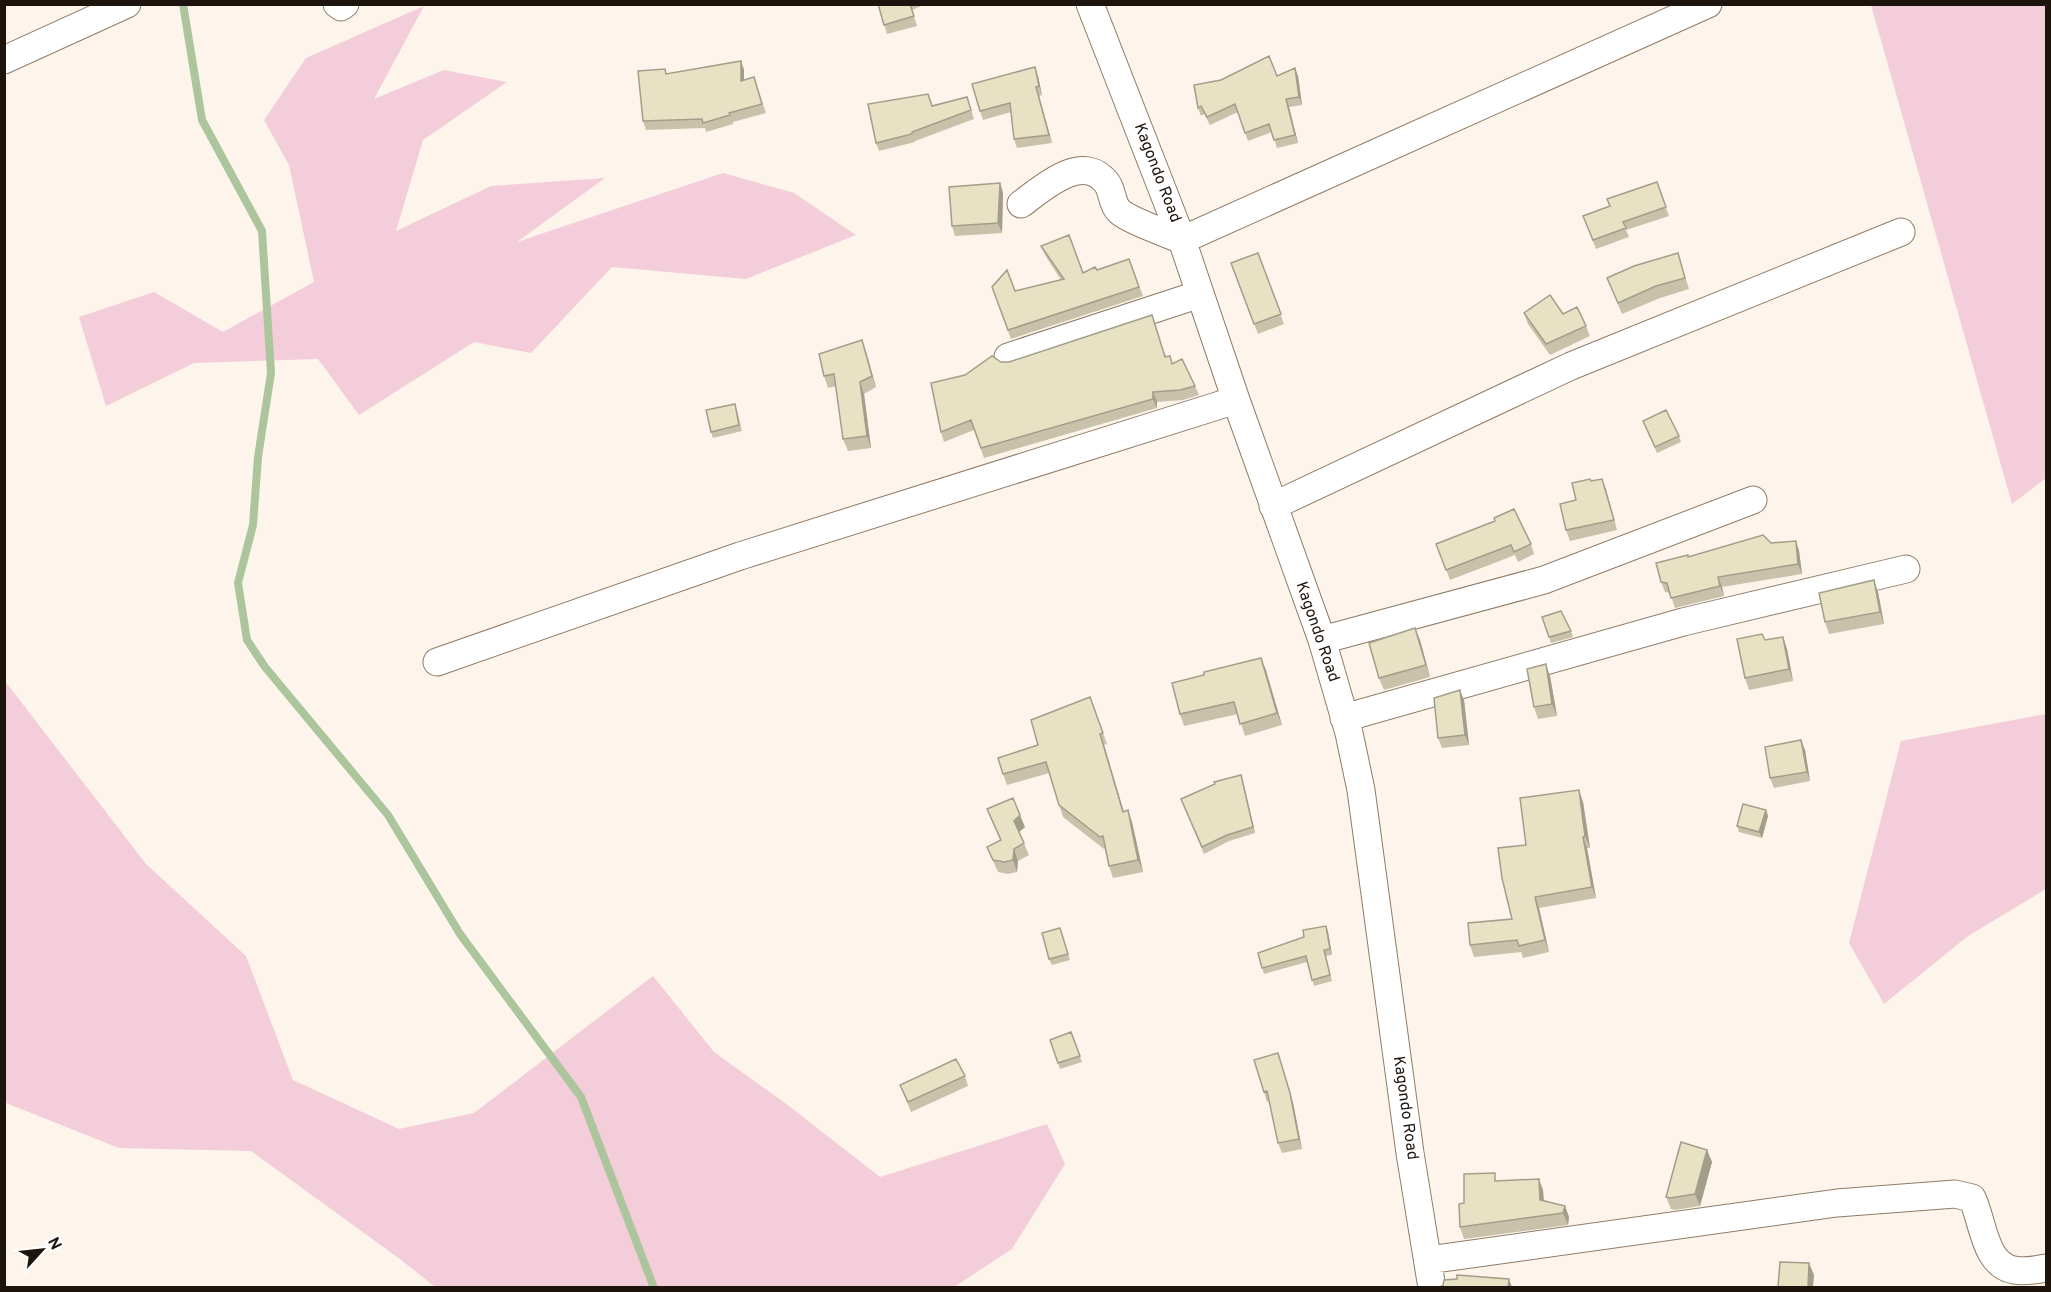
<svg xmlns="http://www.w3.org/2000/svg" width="2051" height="1292" font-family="Overpass,sans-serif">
	<rect width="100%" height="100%" fill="#fdf4eb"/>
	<path fill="#f3cdd9" d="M 1871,5 L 2046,5 L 2046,478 L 2012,504 Z
		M 424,6 L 374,99 L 444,70 L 507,82 L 423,140 L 396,231 L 491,186 L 605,178 L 517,242 L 723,173 L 794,193 L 856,235 L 746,279 L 612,267 L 531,353 L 474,342 L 359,415 L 318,359 L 194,363 L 106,406 L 79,317 L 154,292 L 223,332 L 314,282 L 289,165 L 264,120 L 306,58 Z
		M 5,681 L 146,864 L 246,956 L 293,1080 L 399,1129 L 474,1113 L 653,976 L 714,1052 L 789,1106 L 880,1177 L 1047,1124 L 1065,1164 L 1012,1249 L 954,1287 L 435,1287 L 400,1259 L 251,1151 L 119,1148 L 6,1103 L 4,1100 Z
		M 2046,714 L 2046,889 L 1968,936 L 1884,1004 L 1849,943 L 1901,741 Z"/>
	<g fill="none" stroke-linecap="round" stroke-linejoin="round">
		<path stroke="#adc59c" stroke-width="8" d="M 183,4 L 202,120 L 262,231 L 271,373 L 258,457 L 253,525 L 238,583 L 247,640 L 265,667 L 388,815 L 460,934 L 581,1097 L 654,1288"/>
		<g stroke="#917b67" stroke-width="29">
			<path id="minor" d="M 337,4 L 341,7 L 345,4
				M 1090,4 L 1182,240 L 1236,400 L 1322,640 L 1349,733 L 1361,790 L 1410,1153 L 1432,1288
				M 4,60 L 127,4
				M 1021,204 C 1042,189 1081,152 1106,182 C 1113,190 1111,203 1119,211 C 1128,220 1168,234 1182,240 L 1708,4
				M 1008,357 L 1200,294
				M 1273,506 L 1571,366 L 1901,232
				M 1322,640 L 1544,580 L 1753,500
				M 437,662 L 740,556 L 1236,400
				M 1344,718 L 1683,622 L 1906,569
				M 1428,1260 L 1837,1203 L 1955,1194 L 1972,1198 C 1983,1220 1984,1265 2014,1270 C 2024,1272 2036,1270 2046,1268"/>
		</g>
		<use href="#minor" stroke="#fff" stroke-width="27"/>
	</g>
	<path fill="#c7c2a9" d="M 878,4 L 926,4 L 912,10 L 917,26 L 887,34 Z
		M 741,61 L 744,70 L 744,80 L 754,77 L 766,113 L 733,122 L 733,124 L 706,132 L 705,128 L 646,130 L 643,121 L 667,74 Z
		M 1295,68 L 1298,76 L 1302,105 L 1289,107 L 1298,143 L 1277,148 L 1272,132 L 1248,141 L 1238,112 L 1210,125 L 1204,114 L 1201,116 L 1198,108 Z
		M 1038,76 L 1042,95 L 1039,96 L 1052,143 L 1017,148 L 1014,139 L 1011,112 L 983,120 L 980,111 Z
		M 967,97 L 974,119 L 915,141 L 915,142 L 879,151 L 876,143 L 933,106 Z
		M 1657,182 L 1669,216 L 1626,230 L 1629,237 L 1596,249 L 1583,216 L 1609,206 L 1607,199 Z
		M 1000,183 L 1003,193 L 1002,233 L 955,236 L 952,226 Z
		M 1041,246 L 1083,273 L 1097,270 L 1129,259 L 1143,296 L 1011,339 L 992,287 L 1015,291 L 1061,280 L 1045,255 Z
		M 1258,253 L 1284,324 L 1258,334 L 1231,263 Z
		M 1678,253 L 1689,289 L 1660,298 L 1622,314 L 1607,278 Z
		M 1524,313 L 1586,326 L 1590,336 L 1550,355 L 1528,324 Z
		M 1152,315 L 1166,357 L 1195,386 L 1199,395 L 1183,400 L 1157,402 L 1157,408 L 984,458 L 974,430 L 944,442 L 941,432 L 965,375 L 1001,362 L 1009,362 Z
		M 866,352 L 876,387 L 864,394 L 871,448 L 848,451 L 843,439 L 836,386 L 828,388 L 824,376 Z
		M 737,410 L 742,431 L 713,438 L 711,432 Z
		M 1643,421 L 1679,436 L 1681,442 L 1657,453 Z
		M 1602,479 L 1617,530 L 1570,541 L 1566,530 L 1576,500 L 1591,481 Z
		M 1796,541 L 1799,551 L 1802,574 L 1722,587 L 1724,596 L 1675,608 L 1670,593 L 1665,592 L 1661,582 L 1688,557 L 1771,543 Z
		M 1436,544 L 1531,544 L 1534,554 L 1518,562 L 1515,555 L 1450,580 Z
		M 1878,592 L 1884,624 L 1829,634 L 1825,622 Z
		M 1415,628 L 1420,640 L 1430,677 L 1384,690 L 1379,678 Z
		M 1571,631 L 1573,637 L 1551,643 L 1549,637 Z
		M 1783,637 L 1787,649 L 1793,681 L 1749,690 L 1745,678 L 1765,640 Z
		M 1261,658 L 1282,725 L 1245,736 L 1238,714 L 1184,726 L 1180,714 L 1204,675 Z
		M 1550,676 L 1557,716 L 1538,719 L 1534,707 Z
		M 1090,697 L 1107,744 L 1104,745 L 1124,812 L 1132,822 L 1143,872 L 1113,878 L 1109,866 L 1106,848 L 1104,849 L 1063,817 L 1049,773 L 1007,785 L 1003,774 L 1038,745 Z
		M 1464,700 L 1469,745 L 1442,748 L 1438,738 Z
		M 1801,740 L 1805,750 L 1810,781 L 1774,788 L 1770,778 Z
		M 1241,775 L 1255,833 L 1229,841 L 1204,854 L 1183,805 Z
		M 1583,802 L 1590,848 L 1587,848 L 1596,898 L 1539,908 L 1549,952 L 1523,958 L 1521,952 L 1474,957 L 1470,945 L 1512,919 L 1526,845 Z
		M 987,809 L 1025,827 L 1019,832 L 1029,855 L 1018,861 L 1017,872 L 1008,874 L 998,872 L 987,847 L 1000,840 Z
		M 1766,810 L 1768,816 L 1762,838 L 1739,832 L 1737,826 Z
		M 1060,928 L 1070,960 L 1052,965 L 1049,959 Z
		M 1328,932 L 1332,955 L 1326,956 L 1332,981 L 1314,986 L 1307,962 L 1264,974 L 1258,953 Z
		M 1071,1032 L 1082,1062 L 1060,1069 L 1050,1040 Z
		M 1278,1053 L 1293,1103 L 1302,1149 L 1282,1153 L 1278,1143 L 1269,1101 L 1267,1102 L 1264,1092 Z
		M 965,1076 L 968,1086 L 911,1112 L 900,1085 Z
		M 1707,1150 L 1712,1162 L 1700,1206 L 1675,1210 L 1671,1209 L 1666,1197 Z
		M 1498,1181 L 1543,1190 L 1544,1200 L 1565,1206 L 1569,1217 L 1568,1225 L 1464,1239 L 1460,1227 L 1464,1203 Z"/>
	<path fill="#a29e89" d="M 741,61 L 744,70 L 744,90 L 741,81 Z
		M 1035,67 L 1038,76 L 1042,95 L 1039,86 Z
		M 1295,68 L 1298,76 L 1302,105 L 1299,97 Z
		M 1036,87 L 1039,96 L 1052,143 L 1049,135 Z
		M 1286,99 L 1289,107 L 1298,143 L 1295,135 Z
		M 1000,183 L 1003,193 L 1002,233 L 998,223 Z
		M 862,340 L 866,352 L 876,387 L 872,376 Z
		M 860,382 L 864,394 L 871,448 L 867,436 Z
		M 1153,392 L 1157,402 L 1157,408 L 1153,399 Z
		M 1602,479 L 1606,489 L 1617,530 L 1614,520 Z
		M 1796,541 L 1799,551 L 1802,574 L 1798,564 Z
		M 1718,577 L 1722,587 L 1724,596 L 1720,586 Z
		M 1874,580 L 1878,592 L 1884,624 L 1880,612 Z
		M 1415,628 L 1420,640 L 1430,677 L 1426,665 Z
		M 1783,637 L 1787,649 L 1793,681 L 1789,669 Z
		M 1261,658 L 1266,670 L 1282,725 L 1277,713 Z
		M 1546,664 L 1550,676 L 1557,716 L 1552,704 Z
		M 1460,690 L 1464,700 L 1469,745 L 1465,735 Z
		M 1100,734 L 1104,745 L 1127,823 L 1123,812 Z
		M 1801,740 L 1805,750 L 1810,781 L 1807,772 Z
		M 1241,775 L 1243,781 L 1255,833 L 1253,827 Z
		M 1579,790 L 1583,802 L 1590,848 L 1585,836 Z
		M 1128,810 L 1132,822 L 1143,872 L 1138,860 Z
		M 1766,810 L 1768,816 L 1762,838 L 1759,832 Z
		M 1020,815 L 1025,827 L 1018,833 L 1014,821 Z
		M 1583,837 L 1587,848 L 1596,898 L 1592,887 Z
		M 1014,849 L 1018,861 L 1017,872 L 1013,860 Z
		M 1535,897 L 1539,908 L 1549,952 L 1545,940 Z
		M 1326,926 L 1328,932 L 1332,955 L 1330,949 Z
		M 1278,1053 L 1293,1103 L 1302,1149 L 1299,1139 Z
		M 1707,1150 L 1712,1162 L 1700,1206 L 1695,1194 Z
		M 1539,1179 L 1543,1190 L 1544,1211 L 1540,1200 Z
		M 1565,1206 L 1569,1217 L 1568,1225 L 1563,1213 Z
		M 1809,1263 L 1814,1275 L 1813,1287 L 1808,1287 Z
		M 1509,1279 L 1512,1287 L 1508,1287 Z"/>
	<path fill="#e7e2c4" stroke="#a29e89" stroke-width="1.5" d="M 878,4 L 910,4 L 914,16 L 884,25 Z
		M 1269,56 L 1277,76 L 1295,68 L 1299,97 L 1286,99 L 1295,135 L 1274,140 L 1269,124 L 1245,133 L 1235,104 L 1207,117 L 1201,106 L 1198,108 L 1194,85 L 1221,80 Z
		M 741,61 L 741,81 L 754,77 L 762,104 L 729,113 L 730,115 L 703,123 L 702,119 L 643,121 L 638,71 L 665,69 L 666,74 Z
		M 1035,67 L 1039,86 L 1036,87 L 1049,135 L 1014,139 L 1010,103 L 980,111 L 972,84 Z
		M 928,94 L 932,106 L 967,97 L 971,110 L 912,132 L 912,134 L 876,143 L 868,104 Z
		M 1657,182 L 1666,207 L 1623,222 L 1626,228 L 1593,240 L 1583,216 L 1610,206 L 1607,199 Z
		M 1000,183 L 998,223 L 952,226 L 949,187 Z
		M 1069,235 L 1083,273 L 1095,267 L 1097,270 L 1129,259 L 1139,287 L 1008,330 L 992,287 L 1007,270 L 1015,291 L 1064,279 L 1041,246 Z
		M 1258,253 L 1281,314 L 1254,324 L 1231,263 Z
		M 1678,253 L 1685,278 L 1656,286 L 1618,303 L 1607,278 L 1634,266 Z
		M 1550,295 L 1563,314 L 1577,307 L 1586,326 L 1546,344 L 1524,313 Z
		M 1152,315 L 1165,357 L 1170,356 L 1172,364 L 1182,359 L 1195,386 L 1180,390 L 1153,392 L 1153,399 L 981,448 L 971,420 L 941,432 L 931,383 L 965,375 L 992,356 L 1001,362 L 1009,362 Z
		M 862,340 L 872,376 L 860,382 L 867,436 L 843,439 L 834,374 L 824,376 L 819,354 Z
		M 735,404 L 739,425 L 711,432 L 706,410 Z
		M 1666,410 L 1679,436 L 1655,447 L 1643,421 Z
		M 1590,479 L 1591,481 L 1602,479 L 1614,520 L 1566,530 L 1560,504 L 1576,500 L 1572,483 Z
		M 1514,509 L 1531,544 L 1514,552 L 1511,545 L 1446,570 L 1436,544 L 1495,521 L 1494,518 Z
		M 1763,535 L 1771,543 L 1796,541 L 1798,564 L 1718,577 L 1720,586 L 1671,598 L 1667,583 L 1661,582 L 1656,563 L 1688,555 L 1688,557 Z
		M 1874,580 L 1880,612 L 1825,622 L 1819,593 Z
		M 1561,611 L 1571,631 L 1549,637 L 1542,617 Z
		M 1415,628 L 1426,665 L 1379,678 L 1369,643 Z
		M 1762,634 L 1765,640 L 1783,637 L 1789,669 L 1745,678 L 1737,639 Z
		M 1261,658 L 1277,713 L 1240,724 L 1234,702 L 1180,714 L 1172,683 L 1204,675 L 1204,672 Z
		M 1546,664 L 1552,704 L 1534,707 L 1527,669 Z
		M 1460,690 L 1465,735 L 1438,738 L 1434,698 Z
		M 1090,697 L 1103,733 L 1100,734 L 1123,812 L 1128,810 L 1138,860 L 1109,866 L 1103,836 L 1100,837 L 1059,805 L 1046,762 L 1003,774 L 998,758 L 1038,745 L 1031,720 Z
		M 1801,740 L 1807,772 L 1770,778 L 1765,747 Z
		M 1241,775 L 1253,827 L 1227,835 L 1202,847 L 1181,799 L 1215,784 L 1214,782 Z
		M 1579,790 L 1585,836 L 1583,837 L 1592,887 L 1535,897 L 1545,940 L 1519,946 L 1517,940 L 1470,945 L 1468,923 L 1512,919 L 1502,878 L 1498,848 L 1526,845 L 1520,798 Z
		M 1013,798 L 1020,815 L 1014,821 L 1024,843 L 1014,849 L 1013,860 L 1004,862 L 993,860 L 987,847 L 1001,840 L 987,809 Z
		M 1743,804 L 1766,810 L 1759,832 L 1737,826 Z
		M 1326,926 L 1330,949 L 1324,950 L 1330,975 L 1312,980 L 1306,956 L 1262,968 L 1258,953 L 1304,937 L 1303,930 Z
		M 1060,928 L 1068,954 L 1049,959 L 1042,933 Z
		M 1071,1032 L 1080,1056 L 1058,1063 L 1050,1040 Z
		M 1278,1053 L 1290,1093 L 1299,1139 L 1278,1143 L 1267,1091 L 1264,1092 L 1254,1060 Z
		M 956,1059 L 965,1076 L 908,1102 L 900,1085 Z
		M 1681,1142 L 1707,1150 L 1695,1194 L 1670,1198 L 1666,1197 Z
		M 1495,1173 L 1495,1181 L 1539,1179 L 1540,1200 L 1565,1206 L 1563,1213 L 1460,1227 L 1459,1204 L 1464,1203 L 1464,1174 Z
		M 1780,1262 L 1809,1263 L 1808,1287 L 1778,1287 Z
		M 1457,1275 L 1509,1279 L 1508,1287 L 1440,1287 L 1443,1285 L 1444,1280 L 1457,1279 Z"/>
	<g text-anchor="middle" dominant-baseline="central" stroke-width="6" stroke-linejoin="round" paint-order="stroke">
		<g font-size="16" fill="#1d150d" stroke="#fff">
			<text transform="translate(1157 173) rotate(69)">Kagondo Road</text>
			<text transform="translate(1317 632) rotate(71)">Kagondo Road</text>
			<text transform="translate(1405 1108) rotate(82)">Kagondo Road</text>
		</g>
	</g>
	<rect width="2051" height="1292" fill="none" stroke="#1d150d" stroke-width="12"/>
	<g transform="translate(42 1250) rotate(63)" stroke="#ffffff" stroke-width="4.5" paint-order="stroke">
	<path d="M0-4.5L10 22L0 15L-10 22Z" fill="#1d150d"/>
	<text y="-9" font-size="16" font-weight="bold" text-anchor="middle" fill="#1d150d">N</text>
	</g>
</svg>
